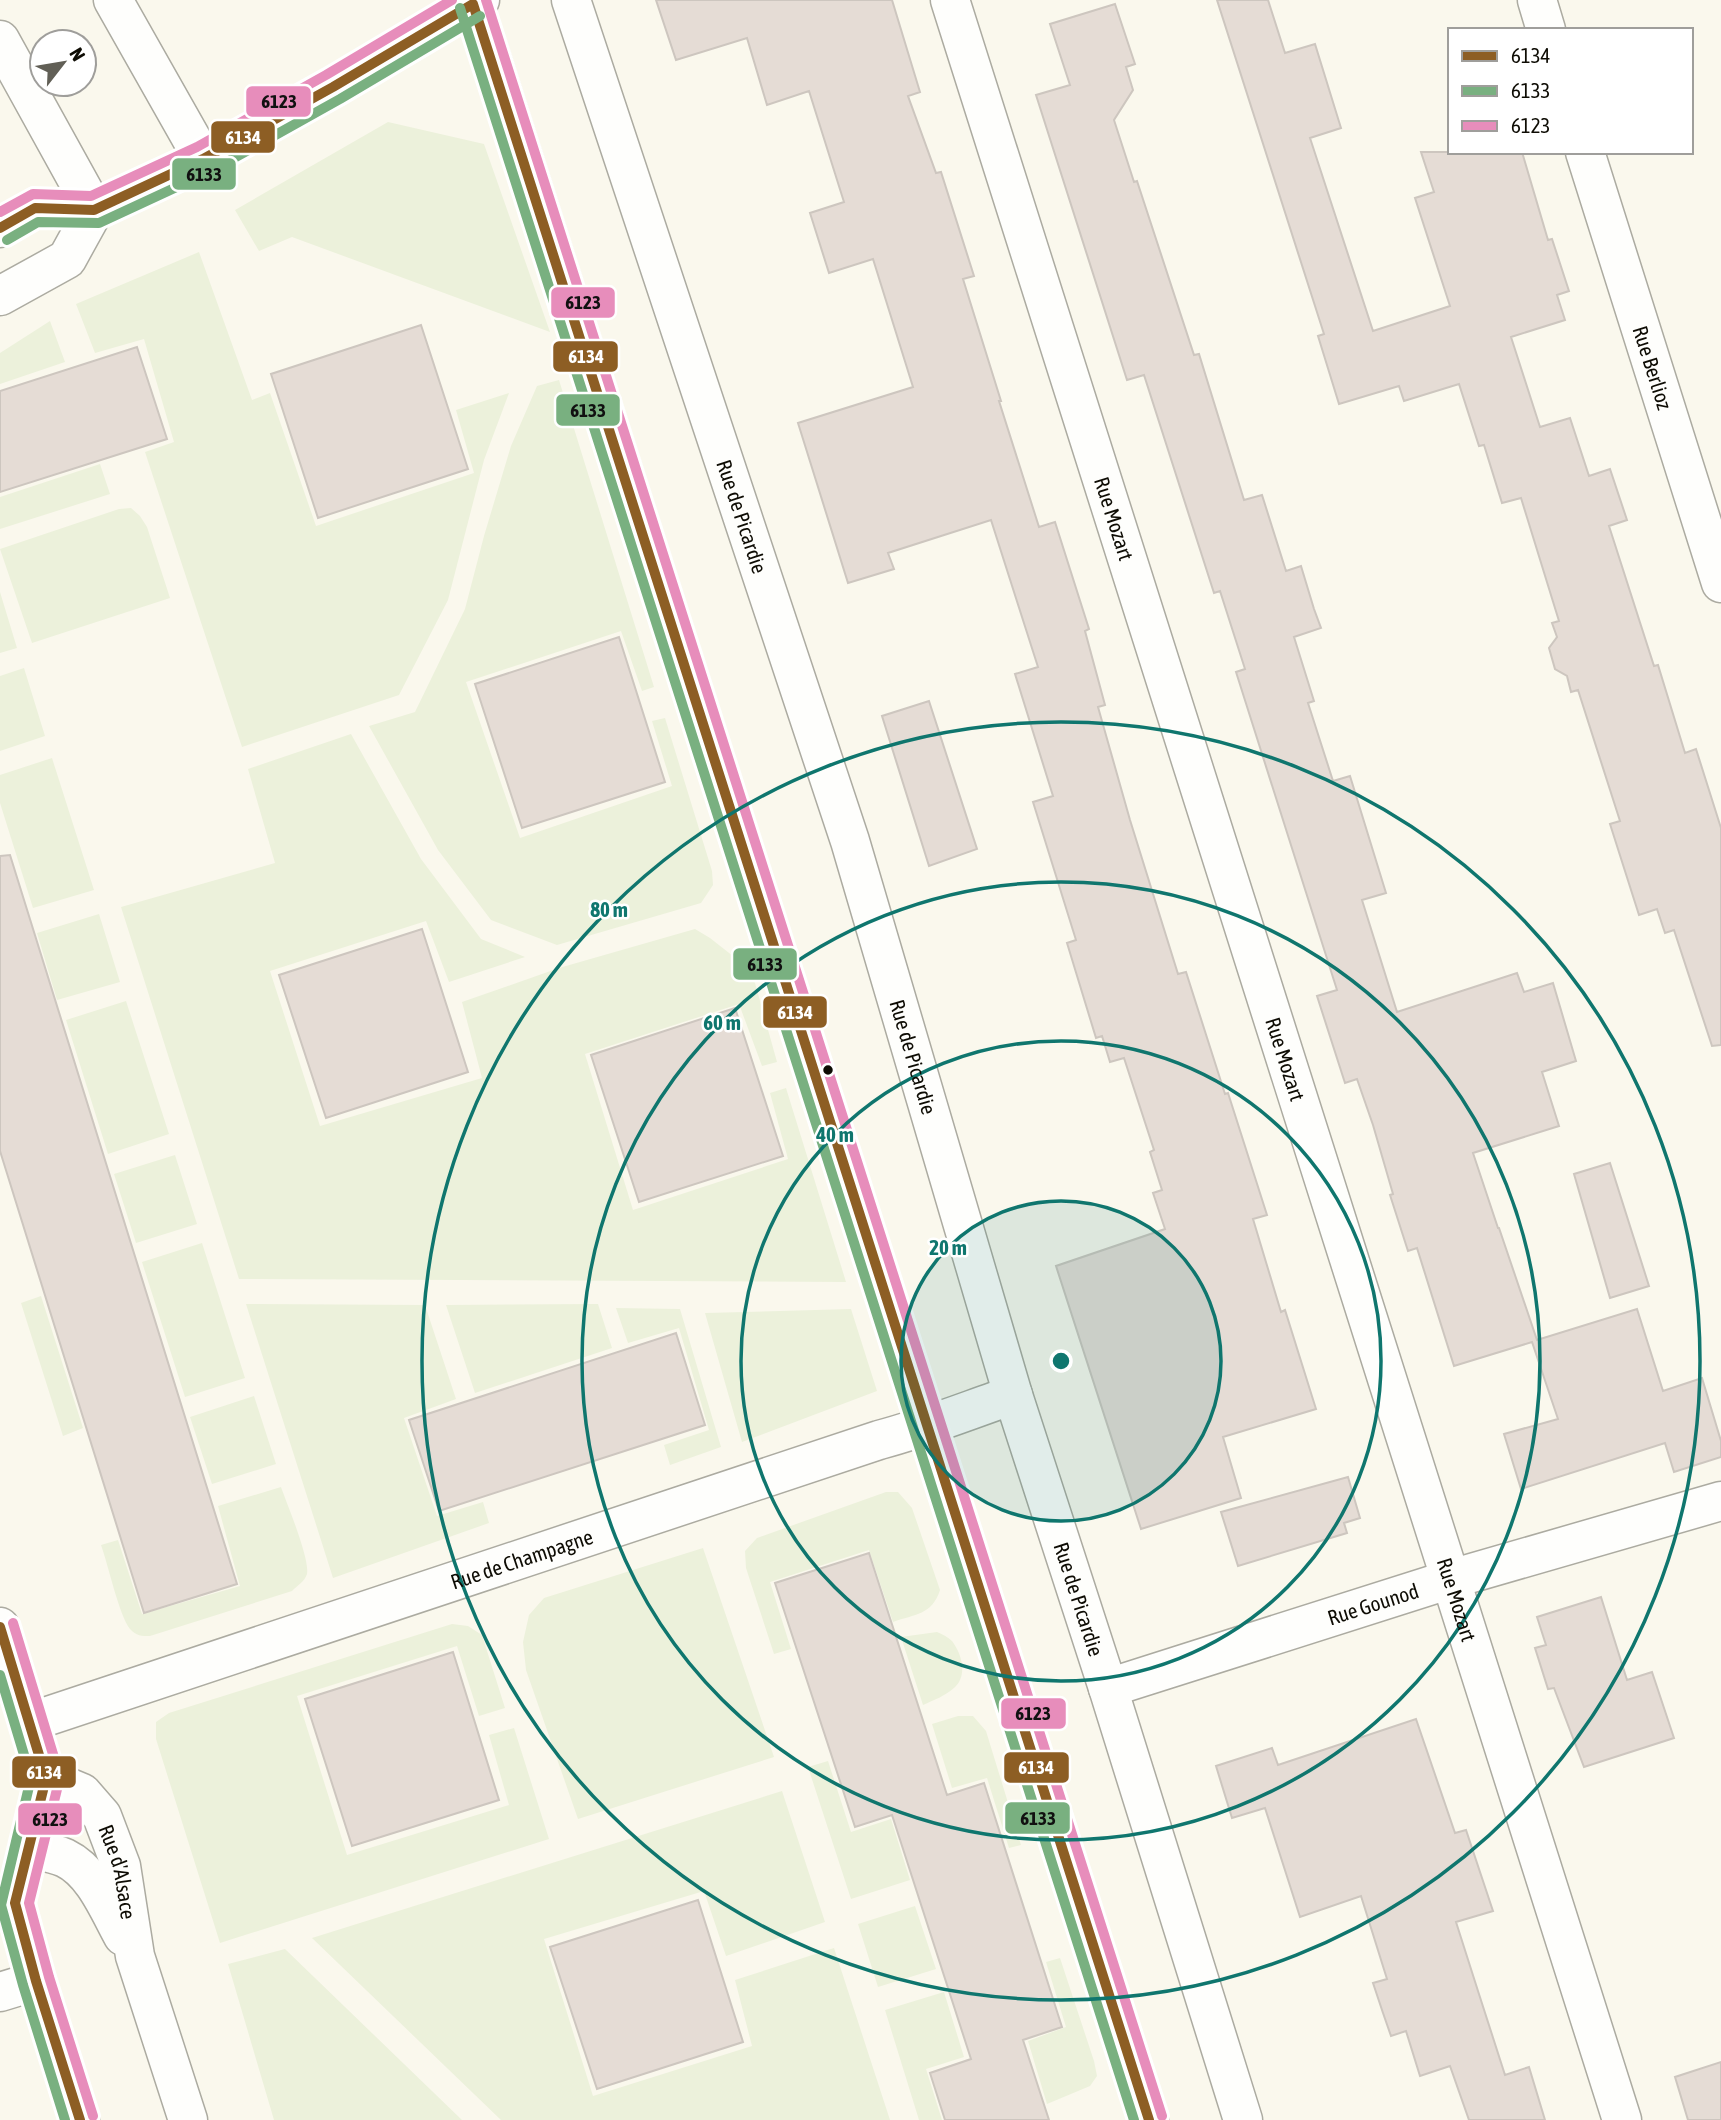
<svg xmlns="http://www.w3.org/2000/svg" width="1721" height="2120" font-family="'Asap Condensed',sans-serif">
	<rect width="100%" height="100%" fill="#faf8ed"/>
	<path fill="#ecf1db" d="M 388,122 L 484,144 L 550,332 L 292,237 L 259,251 L 235,210 Z
		M 199,252 L 252,400 L 270,393 L 316,526 L 474,473 L 456,410 L 509,393 L 484,460 L 448,600 L 399,695 L 242,747 L 145,452 L 174,442 L 144,339 L 95,353 L 76,304 Z
		M 50,321 L 65,362 L 0,384 L 0,353 Z
		M 559,380 L 654,687 L 642,691 L 621,631 L 466,682 L 520,838 L 672,786 L 652,721 L 665,718 L 712,871 L 713,885 L 701,903 L 557,945 L 491,920 L 438,850 L 369,726 L 415,712 L 465,609 L 484,536 L 511,446 L 537,386 Z
		M 100,464 L 110,494 L 0,529 L 0,497 Z
		M 131,508 L 140,516 L 147,527 L 170,598 L 32,643 L 0,549 L 119,509 Z
		M 0,592 L 17,648 L 0,653 Z
		M 24,668 L 45,736 L 0,751 L 0,676 Z
		M 351,734 L 421,859 L 481,939 L 525,957 L 449,982 L 426,921 L 270,971 L 320,1126 L 482,1078 L 462,1002 L 559,968 L 695,929 L 710,938 L 738,960 L 755,983 L 777,1062 L 762,1066 L 739,1004 L 585,1054 L 633,1210 L 788,1159 L 770,1093 L 786,1088 L 846,1282 L 239,1279 L 121,907 L 275,863 L 248,769 Z
		M 52,758 L 94,890 L 33,908 L 0,803 L 0,775 Z
		M 99,914 L 120,982 L 57,1000 L 37,933 Z
		M 126,1001 L 169,1134 L 108,1154 L 66,1020 Z
		M 175,1155 L 197,1224 L 136,1243 L 114,1174 Z
		M 202,1243 L 245,1378 L 185,1397 L 142,1262 Z
		M 41,1296 L 83,1428 L 63,1436 L 21,1303 Z
		M 246,1304 L 425,1305 L 456,1399 L 404,1418 L 437,1516 L 483,1502 L 489,1523 L 333,1578 Z
		M 598,1304 L 612,1348 L 475,1393 L 446,1305 Z
		M 616,1308 L 680,1309 L 721,1447 L 670,1465 L 664,1445 L 709,1430 L 679,1328 L 628,1343 Z
		M 851,1309 L 877,1391 L 742,1442 L 705,1313 Z
		M 254,1396 L 276,1464 L 212,1484 L 190,1417 Z
		M 281,1487 C 287,1504 310,1559 307,1574 C 305,1581 297,1586 292,1591 L 150,1636 C 142,1636 136,1636 130,1629 C 119,1615 108,1564 101,1545 L 118,1540 L 142,1614 L 240,1586 L 218,1506 Z
		M 886,1492 L 898,1492 L 912,1508 L 940,1590 C 932,1615 915,1614 893,1622 L 869,1550 L 770,1582 L 791,1649 L 774,1654 L 746,1568 L 745,1551 L 757,1538 Z
		M 703,1548 L 774,1757 L 578,1819 L 526,1670 L 523,1642 L 529,1615 L 544,1598 Z
		M 452,1624 L 468,1626 L 482,1635 L 505,1708 L 479,1716 L 457,1646 L 297,1696 L 347,1855 L 509,1805 L 489,1735 L 514,1728 L 549,1839 L 220,1943 L 156,1739 L 156,1722 L 169,1713 Z
		M 937,1632 C 942,1634 948,1637 952,1641 C 962,1654 968,1676 954,1688 C 945,1696 934,1700 923,1705 L 901,1637 Z
		M 958,1716 L 973,1716 L 986,1731 L 1021,1845 L 1009,1848 L 987,1778 L 952,1788 L 932,1724 Z
		M 828,1761 L 851,1832 L 891,1819 L 910,1880 L 851,1899 L 808,1767 Z
		M 782,1791 L 825,1922 L 726,1956 L 704,1891 L 544,1939 L 593,2096 L 752,2046 L 735,1980 L 834,1948 L 890,2120 L 501,2120 L 312,1938 Z
		M 915,1906 L 936,1969 L 878,1987 L 858,1924 Z
		M 285,1949 L 462,2120 L 274,2120 L 228,1964 Z
		M 1060,1958 L 1094,2061 L 1097,2076 L 1090,2086 L 1047,2104 L 1028,2041 L 1066,2027 L 1046,1962 Z
		M 944,1992 L 964,2057 L 926,2069 L 942,2120 L 919,2120 L 885,2010 Z"/>
	<path fill="#e5dcd5" stroke="#cdc6bf" stroke-width="2" d="M 656,0 L 892,0 L 920,92 L 908,96 L 936,173 L 941,172 L 974,276 L 963,279 L 1001,401 L 999,401 L 1039,527 L 1055,522 L 1089,629 L 1085,631 L 1105,705 L 1098,707 L 1130,820 L 1178,974 L 1186,972 L 1225,1094 L 1228,1093 L 1267,1215 L 1253,1219 L 1281,1312 L 1285,1310 L 1316,1409 L 1223,1437 L 1241,1498 L 1141,1529 L 1056,1266 L 1165,1229 L 1153,1193 L 1162,1190 L 1150,1152 L 1154,1150 L 1124,1058 L 1110,1062 L 1102,1036 L 1096,1038 L 1067,943 L 1076,940 L 1033,802 L 1053,796 L 1015,674 L 1038,667 L 991,520 L 888,553 L 894,569 L 848,583 L 798,423 L 913,387 L 873,259 L 829,273 L 810,213 L 844,202 L 809,91 L 767,105 L 747,38 L 676,60 Z
		M 1217,0 L 1268,0 L 1285,53 L 1315,44 L 1341,128 L 1310,138 L 1373,331 L 1450,306 L 1415,198 L 1434,192 L 1421,152 L 1522,152 L 1548,240 L 1552,239 L 1569,291 L 1557,295 L 1565,320 L 1511,337 L 1540,427 L 1570,418 L 1589,476 L 1610,469 L 1627,520 L 1609,526 L 1654,666 L 1658,665 L 1685,753 L 1696,749 L 1721,828 L 1721,1045 L 1712,1046 L 1674,930 L 1665,933 L 1657,909 L 1639,915 L 1610,824 L 1620,821 L 1578,690 L 1571,692 L 1567,676 L 1555,669 L 1549,648 L 1557,637 L 1552,623 L 1559,621 L 1521,498 L 1502,503 L 1484,445 L 1479,446 L 1459,384 L 1404,401 L 1399,386 L 1339,404 L 1318,336 L 1324,334 Z
		M 1115,4 L 1135,64 L 1126,67 L 1133,90 L 1114,120 L 1134,182 L 1137,181 L 1194,355 L 1199,354 L 1244,500 L 1262,495 L 1286,571 L 1301,566 L 1314,609 L 1321,628 L 1294,637 L 1314,701 L 1308,703 L 1333,781 L 1350,776 L 1386,893 L 1362,900 L 1397,1012 L 1517,973 L 1524,992 L 1553,983 L 1576,1061 L 1542,1072 L 1559,1126 L 1473,1153 L 1498,1228 L 1499,1228 L 1537,1340 L 1637,1309 L 1663,1391 L 1702,1378 L 1721,1441 L 1721,1457 L 1674,1472 L 1665,1443 L 1521,1489 L 1504,1434 L 1558,1419 L 1532,1342 L 1454,1366 L 1417,1248 L 1408,1251 L 1390,1195 L 1393,1194 L 1373,1125 L 1357,1079 L 1345,1083 L 1317,996 L 1337,990 L 1236,672 L 1245,669 L 1220,591 L 1214,593 L 1144,375 L 1127,380 L 1036,95 L 1070,85 L 1050,24 Z
		M 421,325 L 468,469 L 318,518 L 271,374 Z
		M 137,347 L 167,439 L 0,492 L 0,391 Z
		M 619,637 L 665,782 L 522,828 L 475,684 Z
		M 929,701 L 977,849 L 929,866 L 882,716 Z
		M 10,855 L 237,1584 L 144,1613 L 0,1151 L 0,856 Z
		M 422,929 L 468,1072 L 326,1118 L 279,975 Z
		M 735,1008 L 783,1156 L 639,1202 L 591,1055 Z
		M 1610,1163 L 1649,1286 L 1610,1298 L 1574,1174 Z
		M 676,1333 L 705,1425 L 439,1511 L 409,1420 Z
		M 1348,1477 L 1360,1518 L 1344,1523 L 1347,1533 L 1238,1566 L 1221,1512 Z
		M 869,1553 L 947,1795 L 984,1783 L 1062,2027 L 1023,2040 L 1049,2120 L 945,2120 L 930,2073 L 971,2059 L 892,1815 L 855,1827 L 775,1583 Z
		M 1601,1597 L 1627,1680 L 1652,1672 L 1674,1738 L 1584,1767 L 1554,1688 L 1548,1689 L 1535,1648 L 1546,1645 L 1537,1617 Z
		M 453,1652 L 499,1800 L 352,1846 L 305,1699 Z
		M 1416,1719 L 1455,1833 L 1466,1830 L 1493,1911 L 1456,1922 L 1478,1991 L 1505,2075 L 1529,2067 L 1545,2120 L 1469,2120 L 1450,2066 L 1420,2076 L 1406,2031 L 1391,2036 L 1383,2013 L 1373,1983 L 1387,1979 L 1361,1896 L 1300,1917 L 1265,1808 L 1232,1818 L 1216,1766 L 1272,1748 L 1278,1765 Z
		M 698,1900 L 743,2042 L 597,2089 L 550,1947 Z
		M 1721,2062 L 1721,2120 L 1688,2120 L 1675,2077 Z"/>
	<g fill="none" stroke-linecap="round" stroke-linejoin="round">
		<g stroke="#acaba1" stroke-width="41">
			<g id="minor">
				<path d="M 113,0 L 203,159"/>
				<path d="M 470,0 L 487,46 L 1149,2120"/>
				<path id="s1" d="M 571,0 L 850,841 L 1013,1395 L 1108,1688 L 1243,2120"/>
				<path id="s2" d="M 950,0 L 1622,2120"/>
				<path d="M 1537,0 L 1546,30"/>
				<path d="M 0,40 L 94,210"/>
				<path id="s3" d="M 1585,152 L 1721,583"/>
				<path d="M 0,228 L 35,208 L 94,210 L 203,159 L 333,87 L 480,0"/>
				<path d="M 0,296 L 67,259 L 94,210"/>
				<path d="M 0,1627 L 46,1778 L 15,1903 L 36,1981 L 80,2120"/>
				<path id="s4" d="M 1108,1688 L 1451,1579 L 1721,1501"/>
				<path id="s5" d="M 30,1722 L 879,1440 C 925,1428 969,1410 1013,1395"/>
				<path id="s6" d="M 46,1778 L 82,1793 L 102,1816 L 121,1866 L 135,1956 L 188,2120"/>
				<path d="M 28,1848 C 40,1851 54,1853 65,1858 C 94,1872 108,1909 123,1936"/>
				<path d="M 0,1992 L 36,1981"/>
			</g>
		</g>
		<use href="#minor" stroke="#fefefc" stroke-width="38"/>
		<g stroke="#fff" stroke-width="16">
			<path id="bus-1" d="M 473,4 L 1149,2120
				M 0,228 L 35,208 L 94,210 L 203,159 L 333,87 L 473,4
				M 0,1627 L 46,1778 L 15,1903 L 36,1981 L 80,2120"/>
		</g>
		<g stroke="#fff" stroke-width="16">
			<path id="bus-2" d="M 460,8 L 1134,2120
				M 7,240 L 38,222 L 99,223 L 209,172 L 340,99 L 480,16
				M 0,1675 L 31,1778 L 1,1905 L 23,1985 L 65,2120"/>
		</g>
		<g stroke="#fff" stroke-width="16">
			<path id="bus-3" d="M 486,0 L 1162,2116
				M 0,212 L 33,194 L 91,196 L 197,147 L 326,75 L 452,0
				M 13,1623 L 60,1777 L 29,1903 L 49,1977 L 93,2116"/>
		</g>
		<use href="#bus-1" stroke="#8d5e24" stroke-width="10"/>
		<use href="#bus-2" stroke="#79b080" stroke-width="10"/>
		<use href="#bus-3" stroke="#e78dbb" stroke-width="10"/>
	</g>
	<circle cx="1061" cy="1361" r="160" fill="#0f766e" fill-opacity=".12"/>
	<g fill="none" stroke="#0f766e" stroke-width="3.5">
		<circle cx="1061" cy="1361" r="160"/>
		<circle cx="1061" cy="1361" r="320"/>
		<circle cx="1061" cy="1361" r="479"/>
		<circle cx="1061" cy="1361" r="639"/>
	</g>
	<circle fill="#0e0c04" stroke="#fff" stroke-width="2.5" cx="828" cy="1070" r="6"/>
	<g text-anchor="middle" dominant-baseline="central" stroke-width="5" stroke-linejoin="round" paint-order="stroke">
		<g font-size="21" fill="#0e0c04" stroke="#fff">
			<text stroke="none"><textPath href="#s3" startOffset="226">Rue Berlioz</textPath></text>
			<text stroke="none"><textPath href="#s1" startOffset="544">Rue de Picardie</textPath></text>
			<text stroke="none"><textPath href="#s2" startOffset="544">Rue Mozart</textPath></text>
			<text stroke="none"><textPath href="#s1" startOffset="1111">Rue de Picardie</textPath></text>
			<text stroke="none"><textPath href="#s2" startOffset="1111">Rue Mozart</textPath></text>
			<text stroke="none"><textPath href="#s5" startOffset="518">Rue de Champagne</textPath></text>
			<text stroke="none"><textPath href="#s1" startOffset="1678">Rue de Picardie</textPath></text>
			<text stroke="none"><textPath href="#s2" startOffset="1678">Rue Mozart</textPath></text>
			<text stroke="none"><textPath href="#s4" startOffset="278">Rue Gounod</textPath></text>
			<text stroke="none"><textPath href="#s6" startOffset="128">Rue d'Alsace</textPath></text>
		</g>
	</g>
	<circle cx="1061" cy="1361" r="10" fill="#0f766e" stroke="#fff" stroke-width="3.5"/>
	<g font-size="21" text-anchor="middle" font-weight="bold" fill="#0f766e" stroke="#fff" stroke-width="5" stroke-linejoin="round" paint-order="stroke">
		<text x="609" y="917">80 m</text>
		<text x="722" y="1030">60 m</text>
		<text x="835" y="1142">40 m</text>
		<text x="948" y="1255">20 m</text>
	</g>
	<g stroke="#fff" stroke-width="2.5">
		<rect x="245" y="85" width="67" height="33" rx="7" fill="#e78dbb"/>
		<rect x="210" y="120" width="66" height="34" rx="7" fill="#8d5e24"/>
		<rect x="171" y="157" width="66" height="34" rx="7" fill="#79b080"/>
		<rect x="550" y="286" width="66" height="33" rx="7" fill="#e78dbb"/>
		<rect x="552" y="340" width="67" height="33" rx="7" fill="#8d5e24"/>
		<rect x="555" y="393" width="66" height="34" rx="7" fill="#79b080"/>
		<rect x="732" y="947" width="66" height="34" rx="7" fill="#79b080"/>
		<rect x="762" y="995" width="66" height="34" rx="7" fill="#8d5e24"/>
		<rect x="1000" y="1697" width="67" height="33" rx="7" fill="#e78dbb"/>
		<rect x="1003" y="1751" width="67" height="33" rx="7" fill="#8d5e24"/>
		<rect x="11" y="1755" width="66" height="34" rx="7" fill="#8d5e24"/>
		<rect x="1004" y="1801" width="67" height="34" rx="7" fill="#79b080"/>
		<rect x="17" y="1802" width="66" height="34" rx="7" fill="#e78dbb"/>
	</g>
	<g font-size="19" text-anchor="middle" font-weight="bold" fill="#fff">
		<text x="243" y="144">6134</text>
		<text x="586" y="363">6134</text>
		<text x="795" y="1019">6134</text>
		<text x="1036" y="1774">6134</text>
		<text x="44" y="1779">6134</text>
	</g>
	<g font-size="19" text-anchor="middle" font-weight="bold" fill="#111">
		<text x="279" y="108">6123</text>
		<text x="204" y="181">6133</text>
		<text x="583" y="309">6123</text>
		<text x="588" y="417">6133</text>
		<text x="765" y="971">6133</text>
		<text x="1033" y="1720">6123</text>
		<text x="1038" y="1825">6133</text>
		<text x="50" y="1826">6123</text>
	</g>
	<rect x="1448" y="28" width="245" height="126" fill="#ffffff" stroke="#9f9e9b" stroke-width="2"/>
	<rect x="1462" y="51" width="35" height="10" fill="#8d5e24" stroke="#9f9e9b" stroke-width="2"/>
	<text x="1511" y="63" font-size="21" fill="#0e0c04">6134</text>
	<rect x="1462" y="86" width="35" height="10" fill="#79b080" stroke="#9f9e9b" stroke-width="2"/>
	<text x="1511" y="98" font-size="21" fill="#0e0c04">6133</text>
	<rect x="1462" y="121" width="35" height="10" fill="#e78dbb" stroke="#9f9e9b" stroke-width="2"/>
	<text x="1511" y="133" font-size="21" fill="#0e0c04">6123</text>
	<g transform="translate(63 63) rotate(59)"><circle r="33" fill="#ffffff" stroke="#9f9e9b" stroke-width="2"/>
	<path d="M0-5L12 26L0 18L-12 26Z" fill="#615f56"/>
	<text y="-10" font-size="19" font-weight="bold" text-anchor="middle" fill="#0e0c04">N</text>
	</g>
</svg>
